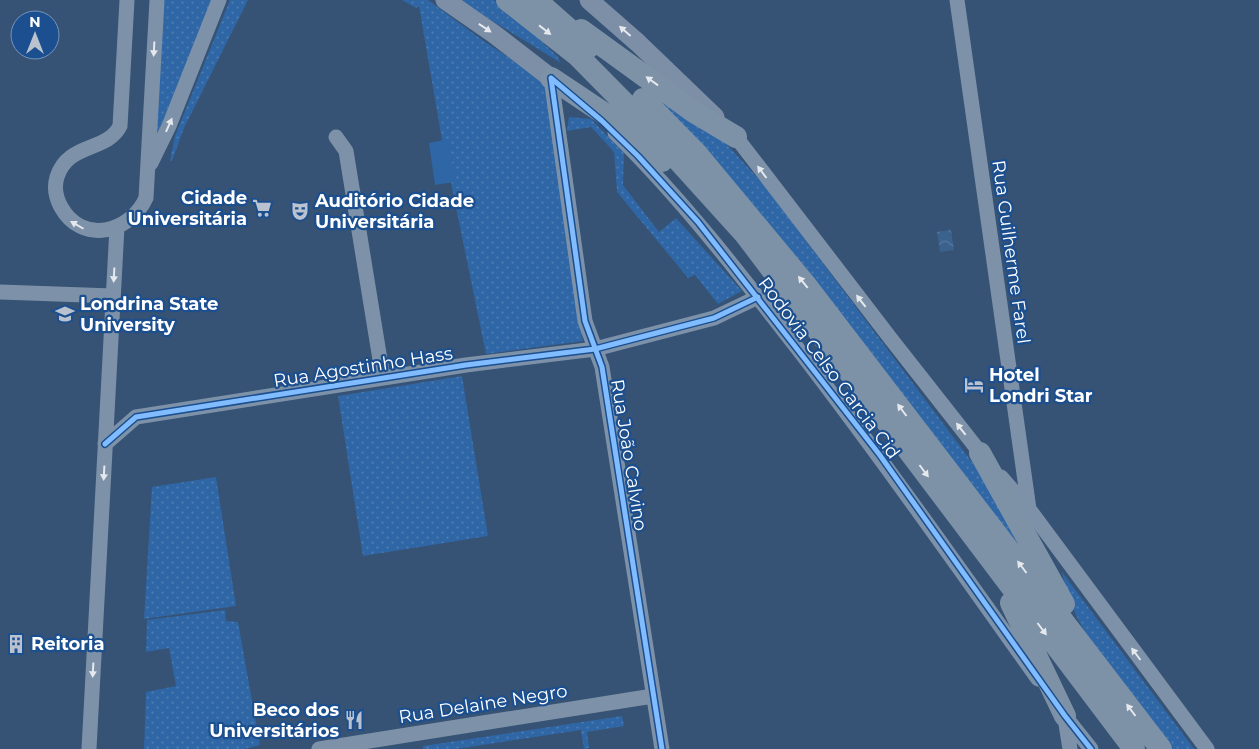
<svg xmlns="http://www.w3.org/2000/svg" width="1259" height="749" font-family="Montserrat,sans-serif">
	<defs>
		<pattern id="grass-dots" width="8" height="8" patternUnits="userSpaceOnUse" patternTransform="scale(1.25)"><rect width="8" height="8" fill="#2f66a5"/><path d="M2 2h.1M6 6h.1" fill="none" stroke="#4e7db2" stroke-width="1.8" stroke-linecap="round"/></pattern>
		<pattern id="water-waves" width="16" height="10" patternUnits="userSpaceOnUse" patternTransform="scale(1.25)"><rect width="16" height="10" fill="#3b618d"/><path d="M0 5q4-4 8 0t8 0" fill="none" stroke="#58799e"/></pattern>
	</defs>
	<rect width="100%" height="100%" fill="#365274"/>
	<path fill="url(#grass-dots)" d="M 163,0 L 212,0 L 159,131 L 154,135 Z
		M 230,0 L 248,0 L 184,128 L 172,161 L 170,161 L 175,136 Z
		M 402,0 L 428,0 L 485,42 L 547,82 L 583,341 L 486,354 L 441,134 L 419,6 L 416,8 Z
		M 458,0 L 494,0 L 509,11 L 557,56 L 561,63 Z
		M 655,98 L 721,138 L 765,186 L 996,494 L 1056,596 Z
		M 569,117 L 591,119 L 624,153 L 623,185 L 659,232 L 676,218 L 742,291 L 718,304 L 695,275 L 688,278 L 617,192 L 614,152 L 591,127 L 567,131 Z
		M 462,376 L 488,536 L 363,556 L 338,396 Z
		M 216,477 L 236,606 L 144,619 L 152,487 Z
		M 1062,572 L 1194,749 L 1172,749 C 1133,698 1073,637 1062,572 Z
		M 225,610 L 226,621 L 238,622 L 260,745 L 245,749 L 144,749 L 146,692 L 176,686 L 169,648 L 146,652 L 147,620 Z
		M 622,716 L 624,726 L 587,732 L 589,748 L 584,749 L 581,730 L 456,749 L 423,749 L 423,746 Z"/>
	<path fill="#2f66a5" d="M 449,139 L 455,182 L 435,185 L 429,143 Z"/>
	<path fill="url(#water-waves)" d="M 951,230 L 954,250 L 940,252 L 937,232 Z"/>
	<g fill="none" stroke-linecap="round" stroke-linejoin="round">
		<path stroke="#7d92a8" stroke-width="15" d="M 127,0 L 120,126 C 107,152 68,142 57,177 C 54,187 56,198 61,207 C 82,245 130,233 146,198 L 157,0
			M 957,0 L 1029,509
			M 551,78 L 585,321 L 602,367 L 662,749
			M 615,133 C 682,199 740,274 798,349 C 881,457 959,568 1038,679
			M 336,137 L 346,151 L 383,378
			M 736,137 L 891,339 L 986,460
			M 151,163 L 169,126 L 219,0
			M 0,292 L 113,296
			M 105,444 L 136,417 L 466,365 L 595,349 L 714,318 L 758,297
			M 1001,477 L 1029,509 L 1207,749
			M 1060,710 L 1091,749
			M 1065,718 L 1070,749
			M 89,749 L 117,227
			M 319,749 L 653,696"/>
		<path stroke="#7d8ea7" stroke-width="19" d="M 445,0 L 494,34 L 551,78
			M 589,0 L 638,43 L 715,117"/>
		<path stroke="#7e92a7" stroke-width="22" d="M 507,0 L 577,55 L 650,129 L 745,234 L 1134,749
			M 536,0 L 589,47
			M 581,30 L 694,112 L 736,137
			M 551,78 L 620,124 L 662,161
			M 643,99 L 697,154 L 805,284 L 1161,749
			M 980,453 L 1064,604
			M 1011,603 L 1065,716"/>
		<g stroke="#1b4f8f" stroke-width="8">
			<path id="cycleway" d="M 551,78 L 602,121 L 638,156 L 698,222 L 879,454 L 1065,716 L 1091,749
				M 551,78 L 585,321 L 602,367 L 662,749
				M 105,444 L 136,417 L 466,365 L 595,349 L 714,318 L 758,297"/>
		</g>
		<use href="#cycleway" stroke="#80bcff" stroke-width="5"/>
	</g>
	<defs><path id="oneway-solid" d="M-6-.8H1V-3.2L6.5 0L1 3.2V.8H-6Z" transform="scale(1.25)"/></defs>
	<g fill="#e5e8ed">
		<use href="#oneway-solid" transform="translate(485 28) rotate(34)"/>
		<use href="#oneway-solid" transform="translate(625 31) rotate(-139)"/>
	</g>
	<g fill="#e5e9ed">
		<use href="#oneway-solid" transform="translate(545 30) rotate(38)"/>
		<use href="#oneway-solid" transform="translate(652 81) rotate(-144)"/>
		<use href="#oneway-solid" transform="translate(803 282) rotate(-129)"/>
		<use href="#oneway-solid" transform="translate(902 410) rotate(-127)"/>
		<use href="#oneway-solid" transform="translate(924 471) rotate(53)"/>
		<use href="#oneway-solid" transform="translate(1022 567) rotate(-127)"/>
		<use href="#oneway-solid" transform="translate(1042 629) rotate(53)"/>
		<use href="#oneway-solid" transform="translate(1131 710) rotate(-127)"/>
	</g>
	<g fill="#e5e9ee">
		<use href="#oneway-solid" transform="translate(154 49) rotate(93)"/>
		<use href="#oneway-solid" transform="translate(169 125) rotate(-66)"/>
		<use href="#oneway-solid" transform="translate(762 172) rotate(-127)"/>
		<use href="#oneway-solid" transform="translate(77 225) rotate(-150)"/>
		<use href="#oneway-solid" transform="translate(114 275) rotate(93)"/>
		<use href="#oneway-solid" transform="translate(861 301) rotate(-128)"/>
		<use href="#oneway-solid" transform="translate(961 429) rotate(-128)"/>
		<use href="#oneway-solid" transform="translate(104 473) rotate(93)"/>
		<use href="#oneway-solid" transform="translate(1136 654) rotate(-127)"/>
		<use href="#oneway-solid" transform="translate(93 670) rotate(93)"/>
	</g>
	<defs>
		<g id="supermarket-bare" transform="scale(1.5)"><path d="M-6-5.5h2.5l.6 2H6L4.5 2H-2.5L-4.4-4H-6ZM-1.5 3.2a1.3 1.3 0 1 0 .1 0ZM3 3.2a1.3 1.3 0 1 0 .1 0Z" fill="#b9c2ce" stroke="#1b4f8f" stroke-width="2.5" paint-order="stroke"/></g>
		<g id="theatre-bare" transform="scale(1.5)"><path d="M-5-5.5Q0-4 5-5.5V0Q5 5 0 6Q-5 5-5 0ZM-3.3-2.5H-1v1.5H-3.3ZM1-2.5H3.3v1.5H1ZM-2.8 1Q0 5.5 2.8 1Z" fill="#b9c2ce" stroke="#1b4f8f" stroke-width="2.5" paint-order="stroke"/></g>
		<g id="university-bare" transform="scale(1.5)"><path d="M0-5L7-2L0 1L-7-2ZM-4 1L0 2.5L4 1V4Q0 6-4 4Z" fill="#b9c2ce" stroke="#1b4f8f" stroke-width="2.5" paint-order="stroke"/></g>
		<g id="hotel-bare" transform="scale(1.5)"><path d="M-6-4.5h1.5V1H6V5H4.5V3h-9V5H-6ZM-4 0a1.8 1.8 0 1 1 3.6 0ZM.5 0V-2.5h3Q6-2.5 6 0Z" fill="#b9c2ce" stroke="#1b4f8f" stroke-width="2.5" paint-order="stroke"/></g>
		<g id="building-bare" transform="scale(1.5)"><path d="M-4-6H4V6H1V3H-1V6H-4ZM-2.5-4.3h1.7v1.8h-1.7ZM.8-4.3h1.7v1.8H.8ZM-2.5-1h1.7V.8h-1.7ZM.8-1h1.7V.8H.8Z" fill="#b9c2ce" stroke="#1b4f8f" stroke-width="2.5" paint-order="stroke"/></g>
		<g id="restaurant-bare" transform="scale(1.5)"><path d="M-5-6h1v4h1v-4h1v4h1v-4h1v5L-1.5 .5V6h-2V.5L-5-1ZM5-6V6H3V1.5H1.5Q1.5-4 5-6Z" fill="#b9c2ce" stroke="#1b4f8f" stroke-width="2.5" paint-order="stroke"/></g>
	</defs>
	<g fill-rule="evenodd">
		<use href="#supermarket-bare" x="262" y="208"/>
		<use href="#theatre-bare" x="300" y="211"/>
		<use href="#university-bare" x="65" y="314"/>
		<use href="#hotel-bare" x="974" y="385"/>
		<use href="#building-bare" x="16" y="644"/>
		<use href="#restaurant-bare" x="354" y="720"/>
	</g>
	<g text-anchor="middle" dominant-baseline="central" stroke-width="4.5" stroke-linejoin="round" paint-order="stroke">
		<g font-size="18" font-weight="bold" fill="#fff" stroke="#1b4f8f" text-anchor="start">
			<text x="247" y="198" text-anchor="end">Cidade<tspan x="247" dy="21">Universitária</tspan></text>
			<text x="315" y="201">Auditório Cidade<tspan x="315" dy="21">Universitária</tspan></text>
			<text x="80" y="304">Londrina State<tspan x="80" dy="21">University</tspan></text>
			<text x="989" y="375">Hotel<tspan x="989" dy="21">Londri Star</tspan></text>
			<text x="31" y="644">Reitoria</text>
			<text x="339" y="710" text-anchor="end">Beco dos<tspan x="339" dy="21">Universitários</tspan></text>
		</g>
		<g font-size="18" fill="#fff" stroke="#1b4f8f">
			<text transform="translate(1011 252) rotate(82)">Rua Guilherme Farel</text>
			<text transform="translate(363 367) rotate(-9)">Rua Agostinho Hass</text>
			<text transform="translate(829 368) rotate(53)">Rodovia Celso Garcia Cid</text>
			<text transform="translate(629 455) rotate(81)">Rua João Calvino</text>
			<text transform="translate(483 704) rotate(-9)">Rua Delaine Negro</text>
		</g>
	</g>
	<g transform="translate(35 35)"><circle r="24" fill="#1b4f8f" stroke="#7695bc"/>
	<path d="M0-4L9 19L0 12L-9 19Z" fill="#b9c2ce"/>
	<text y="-8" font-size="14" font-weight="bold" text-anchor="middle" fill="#ffffff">N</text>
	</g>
</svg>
